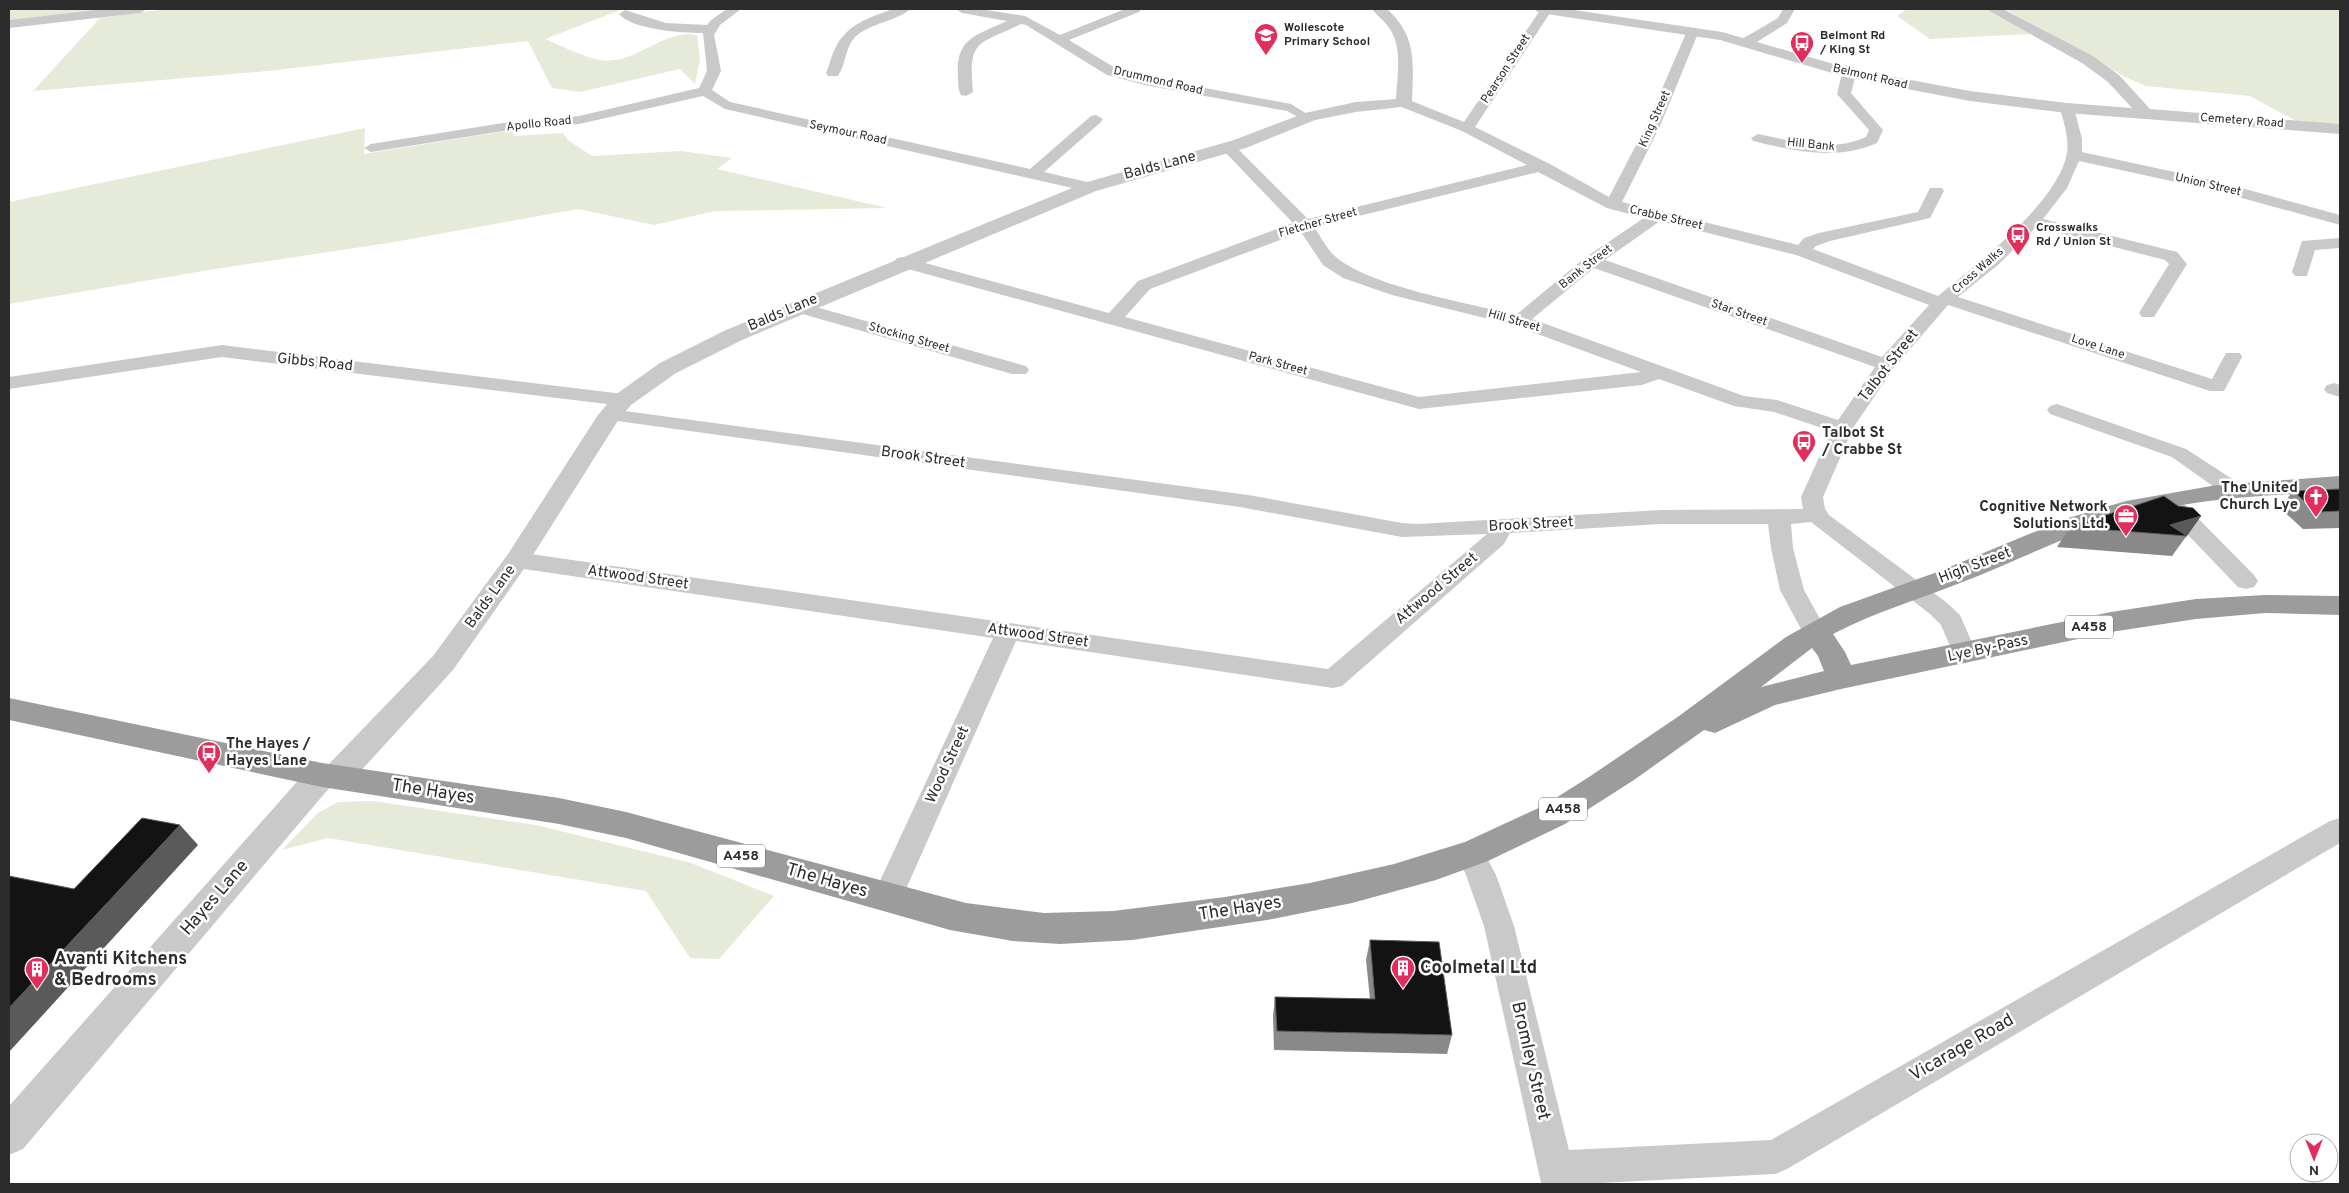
<svg xmlns="http://www.w3.org/2000/svg" width="2349" height="1193" font-family="Overpass,sans-serif">
	<rect width="100%" height="100%" fill="#fff"/>
	<path fill="#e5ead9" d="M 9,9 L 117,9 L 9,20 Z
		M 166,9 L 623,9 L 545,39 C 562,46 581,56 599,60 C 635,66 663,29 697,35 L 700,60 L 695,84 L 680,69 L 580,92 L 552,88 L 528,41 L 268,71 L 33,91 L 100,18 Z
		M 1907,9 L 1986,9 L 2032,34 L 1930,39 L 1897,16 Z
		M 2005,9 L 2340,9 L 2340,125 L 2296,121 L 2250,96 L 2146,86 L 2125,77 Z
		M 365,128 L 364,154 L 511,130 L 515,136 L 563,133 L 569,141 L 592,156 L 681,151 L 732,158 L 717,169 L 887,208 L 715,211 L 654,225 L 578,209 L 388,243 L 215,269 L 9,304 L 9,202 Z
		M 373,801 L 536,825 L 691,863 L 774,896 L 719,959 L 690,958 L 646,891 L 328,838 L 282,850 L 318,813 L 338,802 Z"/>
	<g fill="none" stroke-linecap="round" stroke-linejoin="round">
		<path fill="#c9c9c9" fill-rule="evenodd" d="M 727,9 L 741,9 L 720,25 L 714,35 L 721,71 L 712,90 L 730,102 L 1030,169 L 1091,116 L 1096,115 L 1103,119 L 1101,122 L 1044,172 L 1096,184 L 1098,187 L 1090,192 L 725,109 L 703,96 L 579,124 L 503,131 L 371,152 L 364,148 L 371,144 L 503,123 L 579,116 L 699,88 L 707,71 L 703,33 C 682,33 633,30 619,14 L 625,10 L 666,23 L 707,25 L 711,20 Z
			M 893,9 L 910,9 C 900,20 870,23 855,37 C 845,48 846,64 838,76 L 828,76 L 826,73 C 830,65 831,55 836,47 C 847,24 871,17 893,9 Z
			M 956,9 L 980,9 L 1025,16 L 1060,35 L 1125,9 L 1141,9 L 1139,12 L 1069,40 L 1117,69 L 1146,77 L 1291,104 L 1312,117 L 1305,121 L 1287,111 L 1145,85 L 1107,75 L 1026,25 L 1021,24 C 977,45 968,39 973,92 L 966,96 L 961,95 C 958,90 958,82 958,76 C 955,38 977,35 1007,21 L 962,13 Z
			M 1541,9 L 1552,10 L 1475,127 L 1548,163 L 1609,197 L 1646,126 L 1687,31 L 1689,28 L 1697,28 L 1699,31 L 1660,126 L 1622,202 L 1798,245 L 1804,238 L 1819,233 L 1918,212 L 1930,188 L 1942,188 L 1944,191 L 1930,218 L 1830,241 L 1816,246 L 1813,249 L 1938,296 C 1975,266 2059,202 2067,153 C 2069,138 2064,123 2060,108 L 2067,104 L 2074,108 L 2082,139 L 2082,152 L 2216,181 L 2340,215 L 2340,225 L 2213,190 L 2079,161 L 2067,188 L 2043,219 L 2177,252 L 2187,264 L 2154,317 L 2142,317 L 2139,313 L 2169,264 L 2165,260 L 2036,227 L 1999,264 L 1958,297 L 2212,379 L 2226,353 L 2240,353 L 2242,357 L 2224,391 L 2210,391 L 1948,305 L 1893,369 L 1853,428 L 1823,497 L 1825,509 L 1829,515 L 1946,602 L 1960,615 L 1977,654 L 1974,660 L 1965,663 L 1956,660 L 1941,625 L 1930,614 L 1811,522 L 1791,524 L 1793,548 L 1804,590 L 1827,632 L 1824,638 L 1815,641 L 1806,638 L 1780,590 L 1771,548 L 1768,524 L 1661,524 L 1510,533 L 1504,544 L 1342,686 L 1333,688 L 1016,641 L 902,898 L 898,907 L 887,911 L 876,907 L 872,898 L 993,638 L 517,568 L 509,565 L 505,560 L 509,555 L 517,552 L 1328,669 L 1487,534 L 1402,537 L 1240,507 L 603,419 L 600,415 L 603,411 L 610,409 L 1248,495 L 1402,523 L 1418,524 L 1661,510 L 1803,509 L 1801,497 L 1831,431 L 1774,412 L 1734,406 L 1659,379 L 1642,385 L 1419,409 L 897,266 L 894,262 L 897,258 L 903,257 L 1109,313 L 1138,281 L 1293,223 L 1223,150 L 1221,147 L 1223,144 L 1233,144 L 1308,219 L 1527,165 L 1462,131 L 1399,106 L 1397,103 L 1404,99 L 1409,100 L 1464,122 ZM 1538,172 L 1607,208 L 1644,218 L 1586,257 L 1516,315 C 1468,303 1373,287 1337,258 C 1328,251 1321,237 1314,227 ZM 1660,221 L 1796,255 L 1929,305 L 1882,357 L 1605,260 ZM 1301,232 L 1323,265 L 1343,278 L 1392,295 L 1513,325 L 1641,372 L 1419,397 L 1125,317 L 1150,289 ZM 1594,268 L 1875,367 L 1838,420 L 1777,400 L 1744,396 L 1532,319 Z
			M 1783,9 L 1795,9 L 1787,23 L 1752,45 L 1742,45 L 1741,42 L 1742,39 L 1778,18 Z
			M 1849,69 L 1856,73 L 1851,93 L 1883,130 L 1877,143 C 1837,161 1794,151 1753,141 L 1751,138 L 1758,134 C 1793,141 1831,153 1866,137 L 1869,130 L 1837,94 L 1842,73 Z
			M 2340,238 L 2340,248 L 2315,250 L 2307,276 L 2295,276 L 2292,272 L 2302,241 Z
			M 798,302 L 1026,366 L 1029,370 L 1026,374 L 1012,374 L 792,311 L 789,307 L 792,303 Z
			M 222,345 L 623,394 L 630,396 L 633,400 L 630,404 L 623,406 L 222,357 L 9,389 L 9,377 Z
			M 2334,383 L 2340,385 L 2340,397 L 2327,393 L 2324,389 L 2327,385 Z
			M 2057,404 L 2186,449 L 2240,484 L 2243,489 L 2240,494 L 2232,496 L 2224,494 L 2172,457 L 2050,414 L 2047,410 L 2050,406 Z
			M 2172,498 L 2180,500 L 2254,575 L 2258,581 L 2254,587 L 2246,589 L 2238,587 L 2164,510 L 2161,505 L 2164,500 Z
			M 2340,818 L 2340,843 L 1787,1169 L 1775,1174 L 1581,1184 L 1541,1183 L 1484,926 L 1466,875 L 1456,853 L 1460,845 L 1470,841 L 1480,845 L 1496,875 L 1514,926 L 1569,1150 L 1771,1140 L 2330,821 Z"/>
		<path fill="#c9c9c9" fill-rule="evenodd" d="M 105,9 L 147,9 L 140,13 L 9,28 L 9,20 Z
			M 1372,9 L 1387,9 C 1418,37 1413,64 1412,103 L 1410,106 L 1356,112 L 1315,120 L 1246,148 L 1096,191 L 742,340 L 676,373 L 631,405 L 619,419 L 526,566 L 453,670 L 347,786 L 336,789 L 330,787 L 23,1149 L 9,1155 L 9,1106 L 311,766 L 322,763 L 328,765 L 433,656 L 508,554 L 598,415 L 615,395 L 660,363 L 726,330 L 1084,183 L 1234,140 L 1305,113 L 1356,102 L 1396,99 C 1397,76 1403,50 1390,29 C 1385,21 1377,16 1372,9 Z
			M 1533,9 L 1567,9 L 1722,32 L 1851,69 L 1970,91 L 2067,103 L 2132,108 L 2108,82 L 2082,63 L 1986,9 L 2003,9 L 2093,56 L 2120,76 L 2150,109 L 2340,124 L 2340,134 L 2067,113 L 1970,101 L 1849,78 L 1720,40 L 1540,13 Z"/>
		<path fill="#9c9c9c" fill-rule="evenodd" d="M 2340,476 L 2340,492 C 2261,495 2179,499 2104,524 C 2054,541 2008,565 1960,583 C 1917,600 1873,613 1833,634 L 1845,652 L 1851,665 L 2111,612 L 2196,599 L 2265,595 L 2340,596 L 2340,615 L 2265,613 L 2196,619 L 2111,632 L 1841,689 L 1775,705 L 1715,733 L 1704,730 L 1634,780 L 1565,824 L 1488,861 L 1436,880 L 1352,903 L 1267,920 L 1132,940 L 1060,944 L 1013,941 L 950,930 L 626,838 L 559,824 L 322,787 L 9,720 L 9,698 L 322,763 L 559,798 L 626,812 L 966,903 L 1044,913 L 1113,911 L 1225,897 L 1310,883 L 1394,864 L 1465,842 L 1543,806 L 1589,777 L 1679,716 L 1786,637 L 1840,607 L 1940,571 L 2068,518 L 2126,501 L 2217,485 ZM 1812,648 L 1818,656 L 1824,671 L 1761,687 Z"/>
	</g>
	<path fill="#898989" d="M 2340,489 L 2340,528 L 2303,529 L 2280,508 L 2293,491 Z
		M 2178,506 L 2201,516 L 2172,556 L 2057,547 L 2070,527 Z
		M 1370,940 L 1452,1035 L 1447,1054 L 1274,1050 L 1273,1016 L 1275,997 L 1370,999 L 1366,960 Z"/>
	<path fill="#5a5a5a" d="M 2201,516 L 2187,536 L 2170,525 Z
		M 180,825 L 198,845 L 9,1052 L 9,1008 Z"/>
	<path fill="#131313" stroke="#5a5a5a" d="M 2340,489 L 2340,511 L 2317,512 L 2293,491 Z
		M 2164,496 L 2178,506 L 2193,508 L 2201,516 L 2170,525 L 2187,536 L 2070,527 Z
		M 142,818 L 180,825 L 9,1008 L 9,876 L 74,889 Z
		M 1370,940 L 1439,942 L 1452,1035 L 1277,1031 L 1275,997 L 1375,999 Z"/>
	<defs>
		<g id="school-pin" transform="scale(1.25)"><path d="M0 17L-7.5 6A9.5 9.5 0 1 1 7.5 6Z" fill="#e32d5d" stroke="#fff"/><path d="M0-5L7-2L0 1L-7-2ZM-4 1L0 2.5L4 1V4Q0 6-4 4Z" fill="#fff"/></g>
		<g id="bus-pin" transform="scale(1.25)"><path d="M0 17L-7.5 6A9.5 9.5 0 1 1 7.5 6Z" fill="#e32d5d" stroke="#fff"/><path d="M-5-6H5V4H4V6H2V4H-2V6H-4V4H-5ZM-3.5-4V0h7V-4ZM-3.5 1.2v1.5H-2V1.2ZM2 1.2v1.5H3.5V1.2Z" fill="#fff"/></g>
		<g id="church-pin" transform="scale(1.25)"><path d="M0 17L-7.5 6A9.5 9.5 0 1 1 7.5 6Z" fill="#e32d5d" stroke="#fff"/><path d="M-1.2-6h2.4v3.5h3.3v2.4h-3.3V6h-2.4V-.1h-3.3v-2.4h3.3Z" fill="#fff"/></g>
		<g id="office-pin" transform="scale(1.25)"><path d="M0 17L-7.5 6A9.5 9.5 0 1 1 7.5 6Z" fill="#e32d5d" stroke="#fff"/><path d="M-6-3h4V-5.5h4V-3h4V5H-6ZM-1-4.5V-3h2v-1.5ZM-6 0V1H6V0Z" fill="#fff"/></g>
		<g id="building-pin" transform="scale(1.25)"><path d="M0 17L-7.5 6A9.5 9.5 0 1 1 7.5 6Z" fill="#e32d5d" stroke="#fff"/><path d="M-4-6H4V6H1V3H-1V6H-4ZM-2.5-4.3h1.7v1.8h-1.7ZM.8-4.3h1.7v1.8H.8ZM-2.5-1h1.7V.8h-1.7ZM.8-1h1.7V.8H.8Z" fill="#fff"/></g>
	</defs>
	<g fill-rule="evenodd">
		<use href="#school-pin" x="1266" y="35"/>
		<use href="#bus-pin" x="1802" y="43"/>
		<use href="#bus-pin" x="2018" y="235"/>
		<use href="#bus-pin" x="1804" y="442"/>
		<use href="#church-pin" x="2316" y="497"/>
		<use href="#office-pin" x="2126" y="516"/>
		<use href="#bus-pin" x="209" y="753"/>
		<use href="#building-pin" x="1403" y="968"/>
		<use href="#building-pin" x="37" y="969"/>
	</g>
	<g text-anchor="middle" dominant-baseline="central" stroke-width="5" stroke-linejoin="round" paint-order="stroke">
		<g font-size="12" font-weight="bold" fill="#2c2c2c" stroke="#fff" text-anchor="start">
			<text x="1284" y="28">Wollescote<tspan x="1284" dy="14">Primary School</tspan></text>
			<text x="1820" y="36">Belmont Rd<tspan x="1820" dy="14">/ King St</tspan></text>
			<text x="2036" y="228">Crosswalks<tspan x="2036" dy="14">Rd / Union St</tspan></text>
		</g>
		<g font-size="12" fill="#2c2c2c" stroke="#fff">
			<text transform="translate(1506 69) rotate(-57)">Pearson Street</text>
			<text transform="translate(1870 77) rotate(13)">Belmont Road</text>
			<text transform="translate(1158 81) rotate(13)">Drummond Road</text>
			<text transform="translate(1655 119) rotate(-66)">King Street</text>
			<text transform="translate(2242 121) rotate(4)">Cemetery Road</text>
			<text transform="translate(539 124) rotate(-6)">Apollo Road</text>
			<text transform="translate(848 133) rotate(12)">Seymour Road</text>
			<text transform="translate(1811 145) rotate(6)">Hill Bank</text>
			<text transform="translate(2208 185) rotate(13)">Union Street</text>
			<text transform="translate(1666 218) rotate(13)">Crabbe Street</text>
			<text transform="translate(1318 223) rotate(-16)">Fletcher Street</text>
			<text transform="translate(1586 267) rotate(-38)">Bank Street</text>
			<text transform="translate(1978 271) rotate(-41)">Cross Walks</text>
			<text transform="translate(1739 313) rotate(19)">Star Street</text>
			<text transform="translate(1514 321) rotate(16)">Hill Street</text>
			<text transform="translate(909 338) rotate(16)">Stocking Street</text>
			<text transform="translate(2098 347) rotate(18)">Love Lane</text>
			<text transform="translate(1278 364) rotate(15)">Park Street</text>
		</g>
		<g fill="#fff" stroke="#6b6b6b" stroke-width="1">
			<rect x="2065" y="615.5" width="48" height="23" rx="4"/>
			<rect x="1539" y="797.5" width="48" height="23" rx="4"/>
			<rect x="717" y="844.5" width="48" height="23" rx="4"/>
		</g>
		<g font-size="14" font-weight="bold" fill="#2c2c2c">
			<text x="2089" y="627">A458</text>
			<text x="1563" y="809">A458</text>
			<text x="741" y="856">A458</text>
		</g>
		<g font-size="15" fill="#2c2c2c" stroke="#fff">
			<text transform="translate(1160 166) rotate(-15)">Balds Lane</text>
			<text transform="translate(783 313) rotate(-23)">Balds Lane</text>
			<text transform="translate(315 363) rotate(6)">Gibbs Road</text>
			<text transform="translate(1889 366) rotate(-52)">Talbot Street</text>
			<text transform="translate(923 458) rotate(8)">Brook Street</text>
			<text transform="translate(1531 525) rotate(-3)">Brook Street</text>
			<text transform="translate(1975 566) rotate(-21)">High Street</text>
			<text transform="translate(638 578) rotate(8)">Attwood Street</text>
			<text transform="translate(1437 589) rotate(-40)">Attwood Street</text>
			<text transform="translate(491 597) rotate(-54)">Balds Lane</text>
			<text transform="translate(1038 636) rotate(8)">Attwood Street</text>
			<text transform="translate(1988 649) rotate(-12)">Lye By-Pass</text>
			<text transform="translate(948 765) rotate(-65)">Wood Street</text>
		</g>
		<g font-size="15" font-weight="bold" fill="#2c2c2c" stroke="#fff" text-anchor="start">
			<text x="1822" y="433">Talbot St<tspan x="1822" dy="17">/ Crabbe St</tspan></text>
			<text x="2298" y="488" text-anchor="end">The United<tspan x="2298" dy="17">Church Lye</tspan></text>
			<text x="2108" y="507" text-anchor="end">Cognitive Network<tspan x="2108" dy="17">Solutions Ltd.</tspan></text>
			<text x="226" y="744">The Hayes /<tspan x="226" dy="17">Hayes Lane</tspan></text>
		</g>
		<g font-size="18" fill="#2c2c2c" stroke="#fff">
			<text transform="translate(433 792) rotate(9)">The Hayes</text>
			<text transform="translate(827 881) rotate(16)">The Hayes</text>
			<text transform="translate(215 898) rotate(-49)">Hayes Lane</text>
			<text transform="translate(1240 909) rotate(-9)">The Hayes</text>
			<text transform="translate(1962 1048) rotate(-30)">Vicarage Road</text>
			<text transform="translate(1530 1061) rotate(77)">Bromley Street</text>
		</g>
		<g font-size="18" font-weight="bold" fill="#2c2c2c" stroke="#fff" text-anchor="start">
			<text x="54" y="959">Avanti Kitchens<tspan x="54" dy="21">&amp; Bedrooms</tspan></text>
			<text x="1420" y="968">Coolmetal Ltd</text>
		</g>
	</g>
	<rect width="2349" height="1193" fill="none" stroke="#2c2c2c" stroke-width="20"/>
	<g transform="translate(2314 1158) rotate(180)"><circle r="24" fill="#ffffff" stroke="#ababab"/>
	<path d="M0-4L9 19L0 12L-9 19Z" fill="#e32d5d"/>
	<text y="-8" font-size="14" font-weight="bold" text-anchor="middle" fill="#2c2c2c">N</text>
	</g>
</svg>
